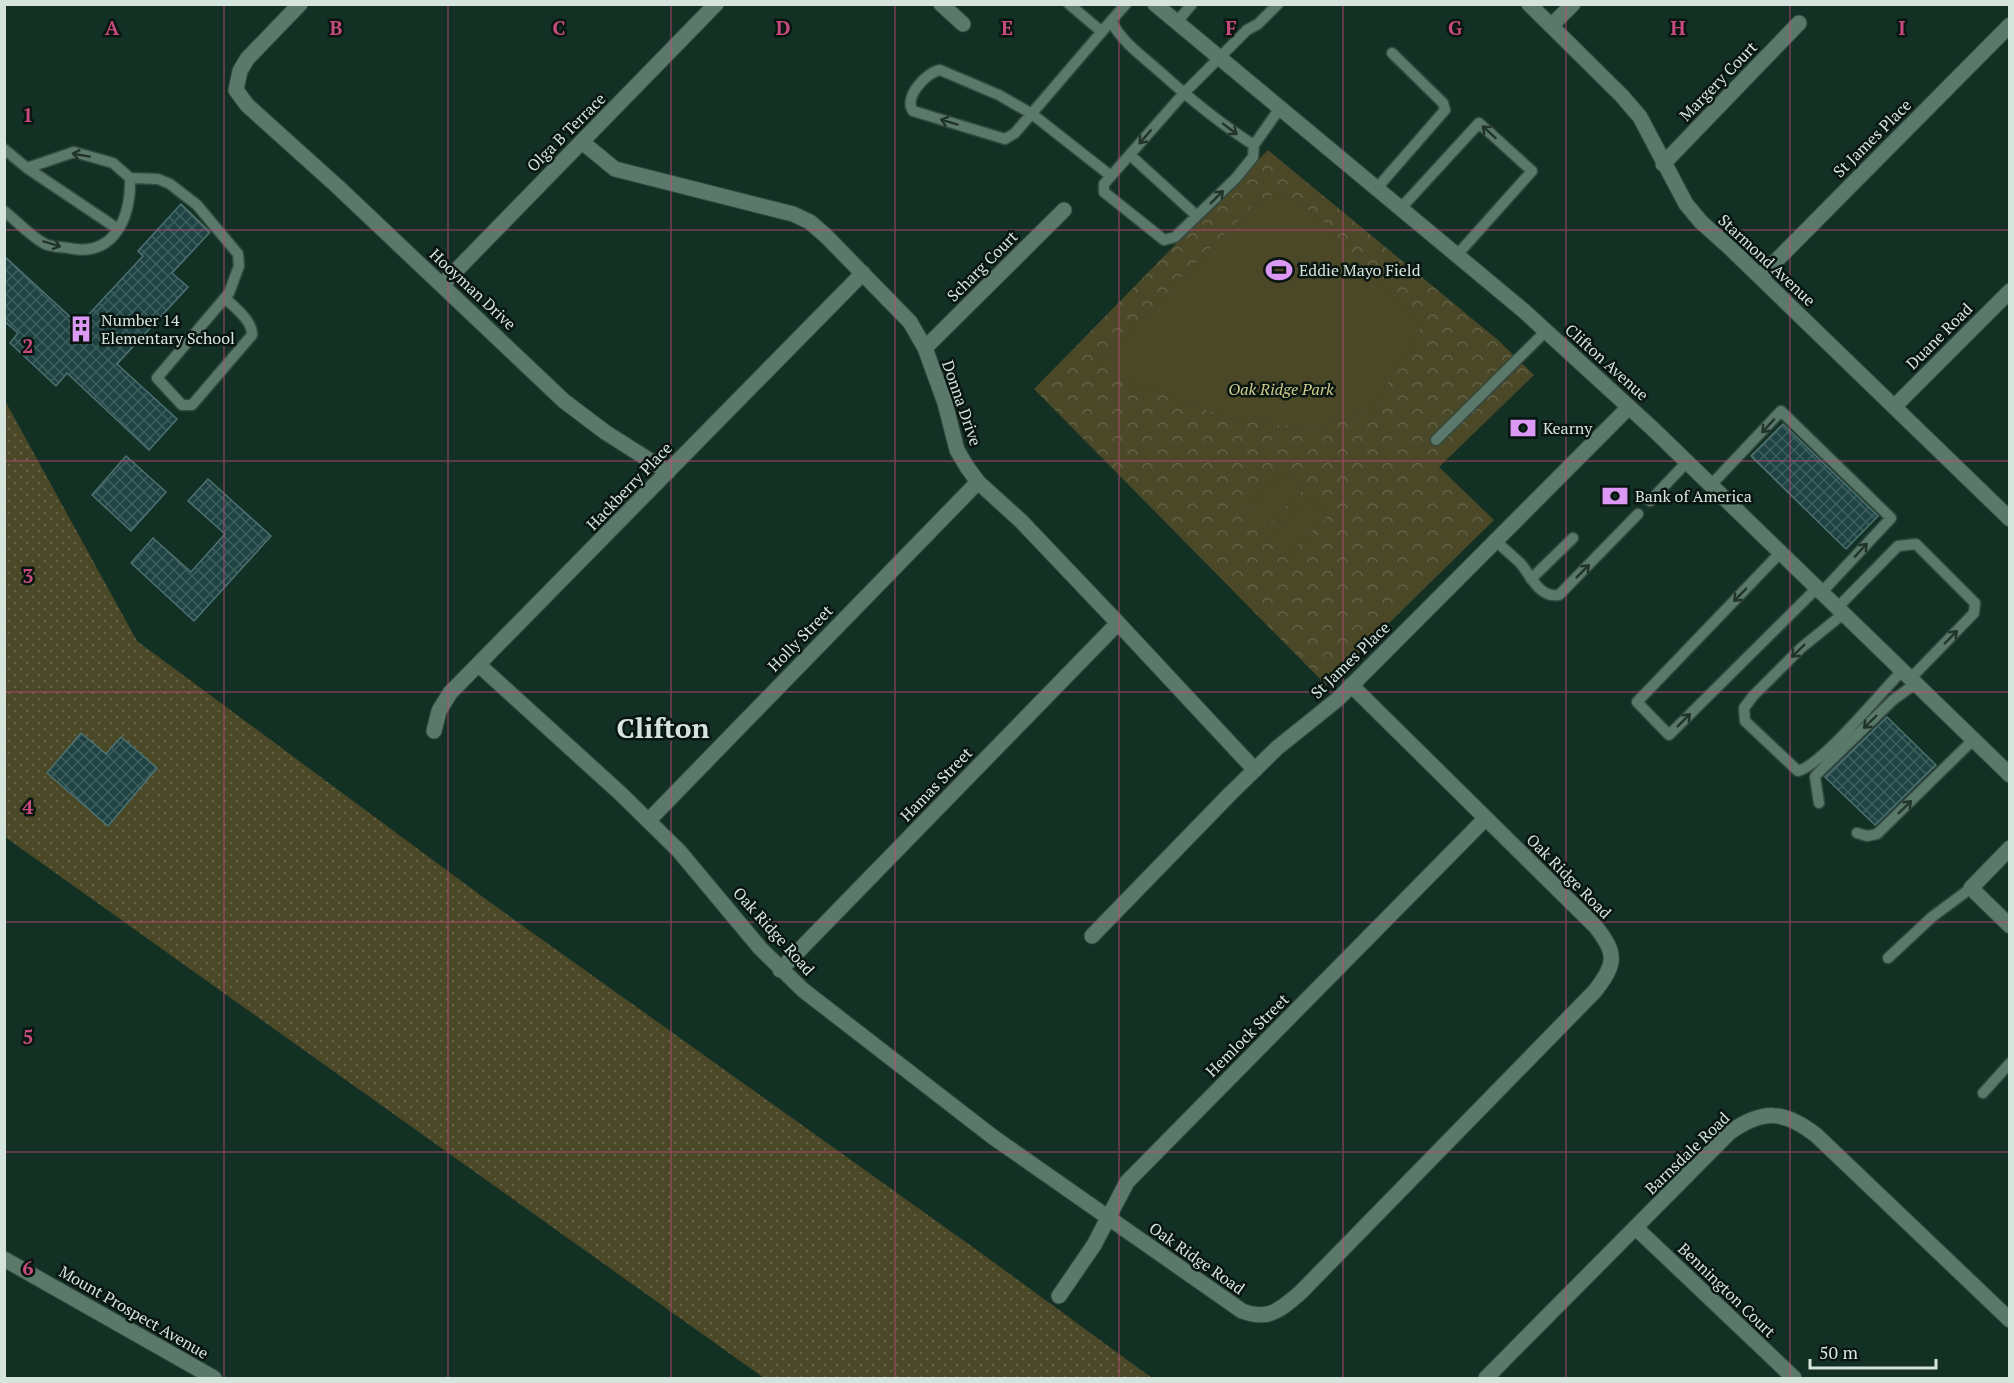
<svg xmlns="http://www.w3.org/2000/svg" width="2014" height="1383" font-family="'PT Serif',serif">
	<defs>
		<pattern id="grass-dots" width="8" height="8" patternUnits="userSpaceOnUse" patternTransform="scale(1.5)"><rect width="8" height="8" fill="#4a4827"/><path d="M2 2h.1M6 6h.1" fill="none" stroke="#636246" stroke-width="1.8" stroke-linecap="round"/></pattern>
		<pattern id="park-crowns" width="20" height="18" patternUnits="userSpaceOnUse" patternTransform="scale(1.5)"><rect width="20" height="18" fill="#4a4827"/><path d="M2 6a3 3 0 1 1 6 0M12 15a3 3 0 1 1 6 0" fill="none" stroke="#636246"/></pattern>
		<pattern id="building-cross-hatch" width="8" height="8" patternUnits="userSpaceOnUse" patternTransform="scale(1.5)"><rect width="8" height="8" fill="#1f4343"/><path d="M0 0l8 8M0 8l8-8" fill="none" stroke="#3f5e5e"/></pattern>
	</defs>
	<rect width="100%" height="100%" fill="#133025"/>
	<path fill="url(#grass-dots)" d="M 4,399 L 137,641 L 491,903 L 981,1253 L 1152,1378 L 764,1378 L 5,837 Z"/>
	<path fill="url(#park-crowns)" d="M 1268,150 L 1498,340 L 1534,375 L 1439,467 L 1494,520 L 1326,685 L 1034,389 Z"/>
	<path fill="#4a4827" d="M 1275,194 C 1292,194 1300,206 1315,213 L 1422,326 L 1371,411 L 1315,428 L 1237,421 L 1133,384 L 1097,363 L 1252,206 L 1261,205 L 1266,198 Z
		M 1285,470 L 1303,490 L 1261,531 L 1242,512 Z
		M 1310,497 L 1328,516 L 1285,558 L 1267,539 Z"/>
	<path fill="url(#building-cross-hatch)" stroke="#4d7272" stroke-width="1.5" d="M 181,204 L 210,232 L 172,273 L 188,287 L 117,364 L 177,419 L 149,450 L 67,373 L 56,386 L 10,343 L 18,333 L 4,321 L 4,256 L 79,325 L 143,256 L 138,251 Z
		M 1783,424 L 1878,516 L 1846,549 L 1751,456 Z
		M 126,456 L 166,492 L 131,531 L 92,495 Z
		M 208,479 L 271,536 L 194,621 L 131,563 L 153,538 L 191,572 L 225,534 L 188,501 Z
		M 1887,717 L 1936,765 L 1875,825 L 1825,777 Z
		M 81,733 L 106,754 L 121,737 L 157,768 L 108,826 L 47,773 Z"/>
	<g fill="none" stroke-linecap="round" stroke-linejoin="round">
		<g stroke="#334940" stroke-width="13">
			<path id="service" d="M 1069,4 L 1102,32
				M 1126,4 L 1111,21 C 1123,43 1141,55 1159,71 C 1189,98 1220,124 1254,145 L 1280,108
				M 1176,23 L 1192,4
				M 1254,145 L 1253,157 L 1236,178 L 1175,237 L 1164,240 L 1104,192 L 1104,184 L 1184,93 L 1247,30 L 1258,24 L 1278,4
				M 4,149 L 27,168 L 118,229
				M 1130,155 L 1197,216
				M 27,168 L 74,152 L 113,163 L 130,178 L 158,179 L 170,184 L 197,205 L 238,254 L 239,266 L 229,293 L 157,378 L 182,405 L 192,405 L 252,335 C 253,321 234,307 225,298
				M 1111,176 L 1032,114 L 999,95 L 940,70 C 927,72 903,97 913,111 L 1005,139 L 1015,133 L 1111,21
				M 1377,188 L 1445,110 L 1443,103 L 1392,53
				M 1401,208 L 1479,123 L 1532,171 L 1457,255
				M 4,211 C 17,221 30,236 45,244 C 51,247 61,247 68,248 C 114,258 131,218 130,178
				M 1436,440 L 1546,331
				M 1711,485 L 1781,411 L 1891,518 L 1821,593
				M 1650,501 L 1687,462
				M 1496,541 C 1504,549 1513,556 1521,564 C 1531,576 1539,598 1559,595 L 1638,514
				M 1780,553 L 1637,702 L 1669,735 L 1817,588
				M 1531,579 L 1573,538
				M 1837,608 L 1898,546 L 1916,544 L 1975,603 L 1974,613 L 1910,679
				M 1843,614 L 1801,648 L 1753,696 L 1744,708 L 1745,721 L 1798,771 C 1822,765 1881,692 1902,671
				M 1819,803 L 1815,777 L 1817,774 L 1893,700 L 1915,684
				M 1857,833 L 1867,836 L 1877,834 L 1973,740
				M 1888,958 L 1932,917 L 1971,888
				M 1983,1093 L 2010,1063"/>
		</g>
		<g stroke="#334940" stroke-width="17">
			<path id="minor" d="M 300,4 L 247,59 L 240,71 L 236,90 L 247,105 L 338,187 L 564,401 L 605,432 L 668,472
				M 941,4 L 963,24
				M 1529,4 L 1622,96 L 1640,117 L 1686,204 L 1701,222 L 1730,248 L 2010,519
				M 1551,26 L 1573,4
				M 582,142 L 615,169 L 793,214 L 810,222 L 826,236 L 910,322 L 925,348 L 945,403 L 957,450 L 967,467 L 978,482 L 1021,521 L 1118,623 L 1255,770
				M 1663,164 L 1799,23
				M 1760,277 L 2010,25
				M 442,285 L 716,4
				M 925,348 L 1064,210
				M 1894,407 L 2010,291
				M 479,665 L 621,794 L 679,851 L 760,948 L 803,990 L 993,1137 L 1242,1311 C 1269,1321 1280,1310 1300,1293 L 1595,991 C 1616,964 1617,954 1596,927 L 1351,685
				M 434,731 L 439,711 L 450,693 L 863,273
				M 649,820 L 978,482
				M 2010,848 L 1971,888 L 2010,926
				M 1092,936 L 1230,794 L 1277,748 L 1338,699 L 1629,407
				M 780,970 L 1118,623
				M 1636,1228 L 1794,1378
				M 1059,1296 L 1094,1245 L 1127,1182 L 1486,818
				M 1486,1378 L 1729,1133 C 1762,1109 1784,1110 1816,1135 L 2010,1320"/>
		</g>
		<g stroke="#334940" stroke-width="17">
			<path id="tertiary" d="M 4,1259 L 214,1378"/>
		</g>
		<g stroke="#334940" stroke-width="17">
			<path id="secondary" d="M 1155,4 L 1524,311 L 1653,429 L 2010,775"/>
		</g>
		<use href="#service" stroke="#5a796b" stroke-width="10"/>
		<use href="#minor" stroke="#5a796b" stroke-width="15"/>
		<use href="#tertiary" stroke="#5a796b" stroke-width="15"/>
		<use href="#secondary" stroke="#5a796b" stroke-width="15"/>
	</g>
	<defs><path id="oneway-shaft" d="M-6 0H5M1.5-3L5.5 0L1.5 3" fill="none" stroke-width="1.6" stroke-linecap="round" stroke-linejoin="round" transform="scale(1.5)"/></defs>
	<g stroke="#21332b">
		<use href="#oneway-shaft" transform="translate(949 122) rotate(-163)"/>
		<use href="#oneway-shaft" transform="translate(1230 129) rotate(37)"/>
		<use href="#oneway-shaft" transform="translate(1489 132) rotate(-138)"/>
		<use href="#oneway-shaft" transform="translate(1145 137) rotate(131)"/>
		<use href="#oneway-shaft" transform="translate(81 155) rotate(-170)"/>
		<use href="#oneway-shaft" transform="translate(1217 197) rotate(-45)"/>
		<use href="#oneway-shaft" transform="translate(52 244) rotate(17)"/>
		<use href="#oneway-shaft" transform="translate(1768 426) rotate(133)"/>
		<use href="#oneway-shaft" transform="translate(1861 550) rotate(-47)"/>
		<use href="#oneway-shaft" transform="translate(1583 571) rotate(-45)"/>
		<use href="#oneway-shaft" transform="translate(1740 595) rotate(134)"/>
		<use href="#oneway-shaft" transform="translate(1951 637) rotate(-46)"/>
		<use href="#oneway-shaft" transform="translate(1798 651) rotate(136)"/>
		<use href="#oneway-shaft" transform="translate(1684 720) rotate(-45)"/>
		<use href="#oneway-shaft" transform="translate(1870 722) rotate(136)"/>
		<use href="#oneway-shaft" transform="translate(1905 807) rotate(-44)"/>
	</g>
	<path fill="none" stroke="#c74b7c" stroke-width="1.5" stroke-opacity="0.55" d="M 224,4 L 224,1378M 448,4 L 448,1378M 671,4 L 671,1378M 895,4 L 895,1378M 1119,4 L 1119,1378M 1343,4 L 1343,1378M 1566,4 L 1566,1378M 1790,4 L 1790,1378M 4,230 L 2010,230M 4,461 L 2010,461M 4,692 L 2010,692M 4,922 L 2010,922M 4,1152 L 2010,1152"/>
	<defs>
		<g id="stadium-bare" transform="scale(2.07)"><path d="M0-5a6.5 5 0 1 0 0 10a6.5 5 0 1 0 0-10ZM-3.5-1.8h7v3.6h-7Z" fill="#db99f5" stroke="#091510" stroke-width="2.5" paint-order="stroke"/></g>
		<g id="building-bare" transform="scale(2.07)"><path d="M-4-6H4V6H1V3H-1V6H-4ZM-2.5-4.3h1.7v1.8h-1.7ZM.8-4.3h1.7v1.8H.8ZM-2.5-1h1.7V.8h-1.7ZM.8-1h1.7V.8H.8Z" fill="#db99f5" stroke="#091510" stroke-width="2.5" paint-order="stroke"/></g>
		<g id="bank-bare" transform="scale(2.07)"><path d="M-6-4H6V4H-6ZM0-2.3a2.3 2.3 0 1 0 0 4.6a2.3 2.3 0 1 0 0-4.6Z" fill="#db99f5" stroke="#091510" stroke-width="2.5" paint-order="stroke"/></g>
	</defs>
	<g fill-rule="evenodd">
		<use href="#stadium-bare" x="1279" y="270"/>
		<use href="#building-bare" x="81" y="329"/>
		<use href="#bank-bare" x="1523" y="428"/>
		<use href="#bank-bare" x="1615" y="496"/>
	</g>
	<g text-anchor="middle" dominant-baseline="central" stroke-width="5" stroke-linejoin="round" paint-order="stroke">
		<g font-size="16" fill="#d5e5dd" stroke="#091510">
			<text transform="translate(1718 81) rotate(-46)">Margery Court</text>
			<text transform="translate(566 132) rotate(-45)">Olga B Terrace</text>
			<text transform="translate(1872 138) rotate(-45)">St James Place</text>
			<text transform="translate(1767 260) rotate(43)">Starmond Avenue</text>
			<text transform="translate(982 266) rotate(-45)">Scharg Court</text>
			<text transform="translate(473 289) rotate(43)">Hooyman Drive</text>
			<text transform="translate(1939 336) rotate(-45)">Duane Road</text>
			<text transform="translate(1607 362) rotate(42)">Clifton Avenue</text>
			<text transform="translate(962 403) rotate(71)">Donna Drive</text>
			<text transform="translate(629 486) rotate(-46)">Hackberry Place</text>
			<text transform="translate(800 638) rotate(-46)">Holly Street</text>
			<text transform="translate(1350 660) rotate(-44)">St James Place</text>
			<text transform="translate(936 784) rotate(-46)">Hamas Street</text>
			<text transform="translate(1569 876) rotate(45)">Oak Ridge Road</text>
			<text transform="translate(774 931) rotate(48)">Oak Ridge Road</text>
			<text transform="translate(1247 1035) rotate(-45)">Hemlock Street</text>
			<text transform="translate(1687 1153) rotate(-44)">Barnsdale Road</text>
			<text transform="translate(1197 1258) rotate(35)">Oak Ridge Road</text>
			<text transform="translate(1727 1290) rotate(44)">Bennington Court</text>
			<text transform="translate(134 1312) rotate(30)">Mount Prospect Avenue</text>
		</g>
		<g font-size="16" fill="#d5e5dd" stroke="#091510" text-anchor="start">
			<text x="1299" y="270">Eddie Mayo Field</text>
			<text x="101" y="320">Number 14<tspan x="101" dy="18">Elementary School</tspan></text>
			<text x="1543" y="428">Kearny</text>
			<text x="1635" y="496">Bank of America</text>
		</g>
		<g font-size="16" font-style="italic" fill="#cdca8b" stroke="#091510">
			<text x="1281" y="389">Oak Ridge Park</text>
		</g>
		<g font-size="28" font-weight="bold" fill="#d5e5dd" stroke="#091510">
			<text x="663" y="727">Clifton</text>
		</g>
	</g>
	<g font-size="20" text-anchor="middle" font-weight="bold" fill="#c74b7c" stroke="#091510" stroke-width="5" stroke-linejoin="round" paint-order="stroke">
		<text x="112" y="35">A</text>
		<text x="336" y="35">B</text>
		<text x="559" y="35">C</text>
		<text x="783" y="35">D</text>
		<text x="1007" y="35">E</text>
		<text x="1231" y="35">F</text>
		<text x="1455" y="35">G</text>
		<text x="1678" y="35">H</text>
		<text x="1902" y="35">I</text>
		<text x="28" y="122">1</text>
		<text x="28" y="353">2</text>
		<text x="28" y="583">3</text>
		<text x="28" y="814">4</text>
		<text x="28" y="1044">5</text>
		<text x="28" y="1275">6</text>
	</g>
	<rect width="2014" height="1383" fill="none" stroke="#d5e5dd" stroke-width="12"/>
	<path d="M1810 1359v9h126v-9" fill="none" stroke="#d5e5dd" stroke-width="3"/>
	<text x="1819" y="1359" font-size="18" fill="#d5e5dd" stroke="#091510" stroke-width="4.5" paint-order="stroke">50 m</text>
</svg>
